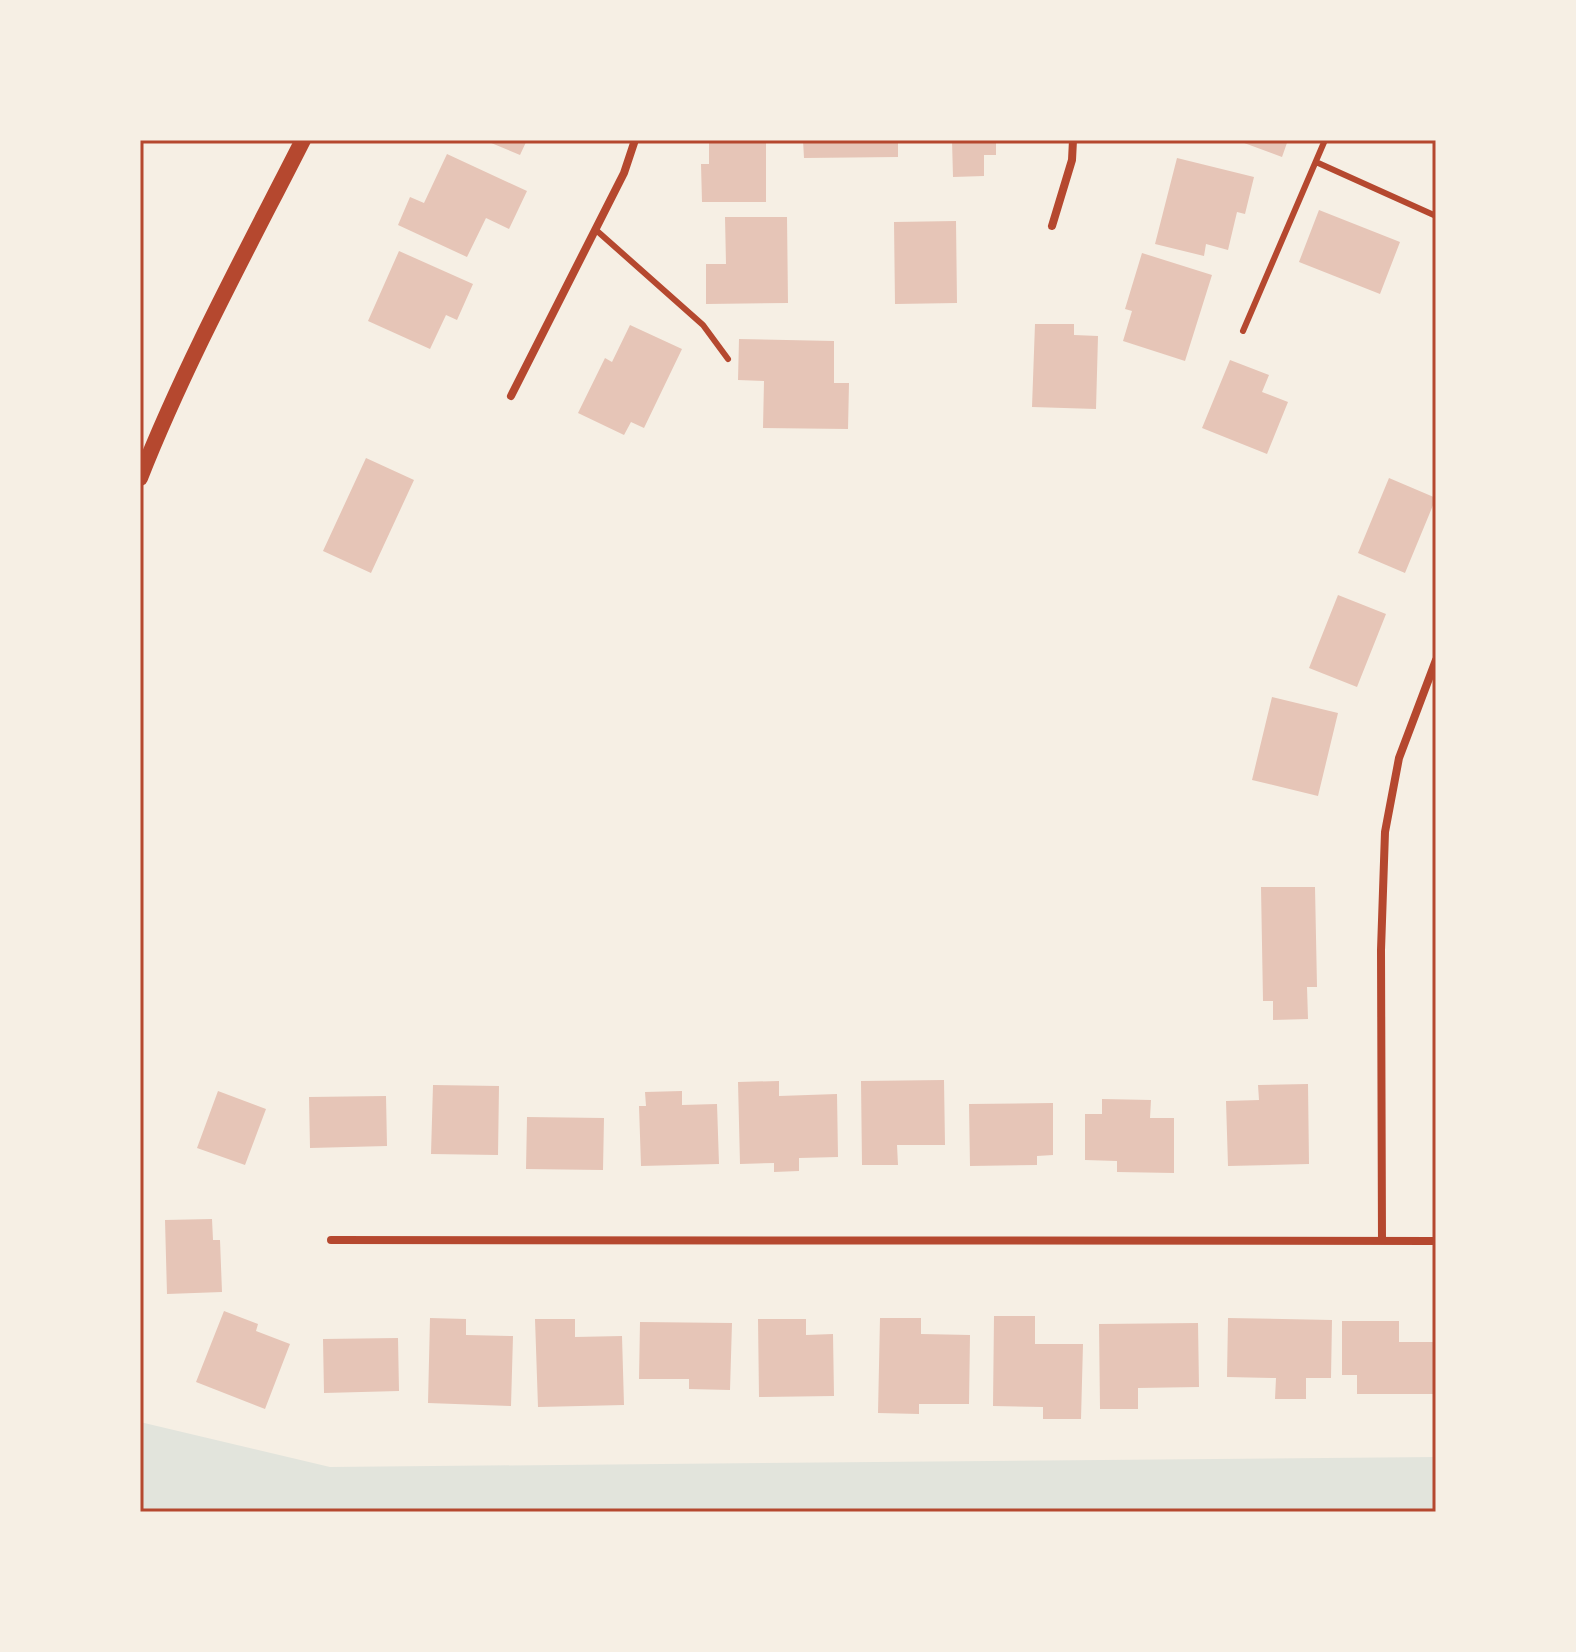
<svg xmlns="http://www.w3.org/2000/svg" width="1576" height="1652" font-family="'Roboto Serif',serif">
	<rect width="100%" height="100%" fill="#f6efe4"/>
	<path fill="#e2e4dc" d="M 140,1422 L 330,1467 L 1436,1457 L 1436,1512 L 140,1512 Z"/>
	<path fill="#e6c5b7" d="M 484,140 L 527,140 L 520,155 Z
		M 709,140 L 766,140 L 766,202 L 702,202 L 701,164 L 709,164 Z
		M 803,140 L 898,140 L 898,157 L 804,158 Z
		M 952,140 L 996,140 L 996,155 L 984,155 L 984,176 L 953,177 Z
		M 1236,140 L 1288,140 L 1282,157 Z
		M 447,154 L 527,191 L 509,229 L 486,218 L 467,257 L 398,225 L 410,197 L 424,203 Z
		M 1177,158 L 1254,177 L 1245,214 L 1237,212 L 1228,250 L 1206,244 L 1204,256 L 1155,244 Z
		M 1319,210 L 1400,242 L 1380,294 L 1299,262 Z
		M 725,217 L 787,217 L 788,303 L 706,304 L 706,264 L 726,264 Z
		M 956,221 L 957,303 L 895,304 L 894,222 Z
		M 399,251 L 473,284 L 457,320 L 446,315 L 430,349 L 368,321 Z
		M 1142,253 L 1212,275 L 1185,361 L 1123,341 L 1132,311 L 1125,309 Z
		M 1035,324 L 1074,324 L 1074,335 L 1098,336 L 1096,409 L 1032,407 Z
		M 630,325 L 682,349 L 644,428 L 631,422 L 624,435 L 578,413 L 605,358 L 612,362 Z
		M 739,339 L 834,341 L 834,383 L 849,383 L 848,429 L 763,428 L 764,381 L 738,380 Z
		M 1230,360 L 1269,375 L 1262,392 L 1288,402 L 1267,454 L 1202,428 Z
		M 366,458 L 414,480 L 371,573 L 323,551 Z
		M 1389,478 L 1436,498 L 1405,573 L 1358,553 Z
		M 1338,595 L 1386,614 L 1357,687 L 1309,668 Z
		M 1272,697 L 1338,713 L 1318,796 L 1252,780 Z
		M 1261,887 L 1315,887 L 1317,987 L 1307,987 L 1308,1019 L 1273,1020 L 1273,1001 L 1263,1001 Z
		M 944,1080 L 945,1145 L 897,1145 L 898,1165 L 862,1165 L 861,1081 Z
		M 779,1081 L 779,1096 L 837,1094 L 838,1157 L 799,1158 L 799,1171 L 774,1172 L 774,1163 L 740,1164 L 738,1082 Z
		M 1308,1084 L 1309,1164 L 1228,1166 L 1226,1101 L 1259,1100 L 1258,1085 Z
		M 433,1085 L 499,1086 L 498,1155 L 431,1154 Z
		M 218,1091 L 266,1109 L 245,1165 L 197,1148 Z
		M 682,1091 L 682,1105 L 717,1104 L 719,1164 L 641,1166 L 639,1106 L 646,1106 L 645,1092 Z
		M 386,1096 L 387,1146 L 310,1148 L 309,1097 Z
		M 1102,1099 L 1151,1100 L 1150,1118 L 1174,1118 L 1174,1173 L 1117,1172 L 1117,1161 L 1085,1160 L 1085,1114 L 1102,1114 Z
		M 1053,1103 L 1053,1155 L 1037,1156 L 1037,1165 L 970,1166 L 969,1104 Z
		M 527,1117 L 604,1118 L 603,1170 L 526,1169 Z
		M 212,1219 L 213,1240 L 220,1240 L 222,1292 L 167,1294 L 165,1220 Z
		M 224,1311 L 258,1324 L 256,1331 L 290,1344 L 265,1409 L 196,1382 Z
		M 994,1316 L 1035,1316 L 1035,1344 L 1083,1344 L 1081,1419 L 1043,1419 L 1043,1407 L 993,1406 Z
		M 430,1318 L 466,1319 L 466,1335 L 513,1336 L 511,1406 L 428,1403 Z
		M 880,1318 L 921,1318 L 921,1334 L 970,1335 L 969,1404 L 919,1404 L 919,1414 L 878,1413 Z
		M 1228,1318 L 1332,1320 L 1331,1378 L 1306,1378 L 1306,1399 L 1275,1399 L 1276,1378 L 1227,1377 Z
		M 535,1319 L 575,1319 L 575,1337 L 622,1336 L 624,1405 L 538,1407 Z
		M 758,1319 L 806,1319 L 806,1335 L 833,1334 L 834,1396 L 759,1397 Z
		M 1342,1321 L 1399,1321 L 1399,1342 L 1435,1342 L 1434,1394 L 1357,1394 L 1357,1375 L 1342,1375 Z
		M 640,1322 L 732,1323 L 730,1390 L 689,1389 L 689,1379 L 639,1379 Z
		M 1198,1323 L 1199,1387 L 1138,1388 L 1138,1409 L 1100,1409 L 1099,1324 Z
		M 398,1338 L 399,1391 L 324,1393 L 323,1339 Z"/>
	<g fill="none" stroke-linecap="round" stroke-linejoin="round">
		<path stroke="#b5482f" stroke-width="6" d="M 1316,162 L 1436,216
			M 596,230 L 703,325 L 728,359
			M 1243,331 L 1325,140"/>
		<path stroke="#b5482f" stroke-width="8" d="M 1052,226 L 1072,160 L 1073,140
			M 511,396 L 624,173 L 635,140
			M 331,1240 L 1436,1241
			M 1382,1241 L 1381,950 L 1385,832 L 1399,758 L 1436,660"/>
		<path stroke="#b5482f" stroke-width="16" d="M 140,478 C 186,362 246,252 303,140"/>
	</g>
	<rect width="1576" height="1652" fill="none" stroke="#f6efe4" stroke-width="284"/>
	<rect x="142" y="142" width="1292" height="1368" fill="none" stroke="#b5482f" stroke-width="3"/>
</svg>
